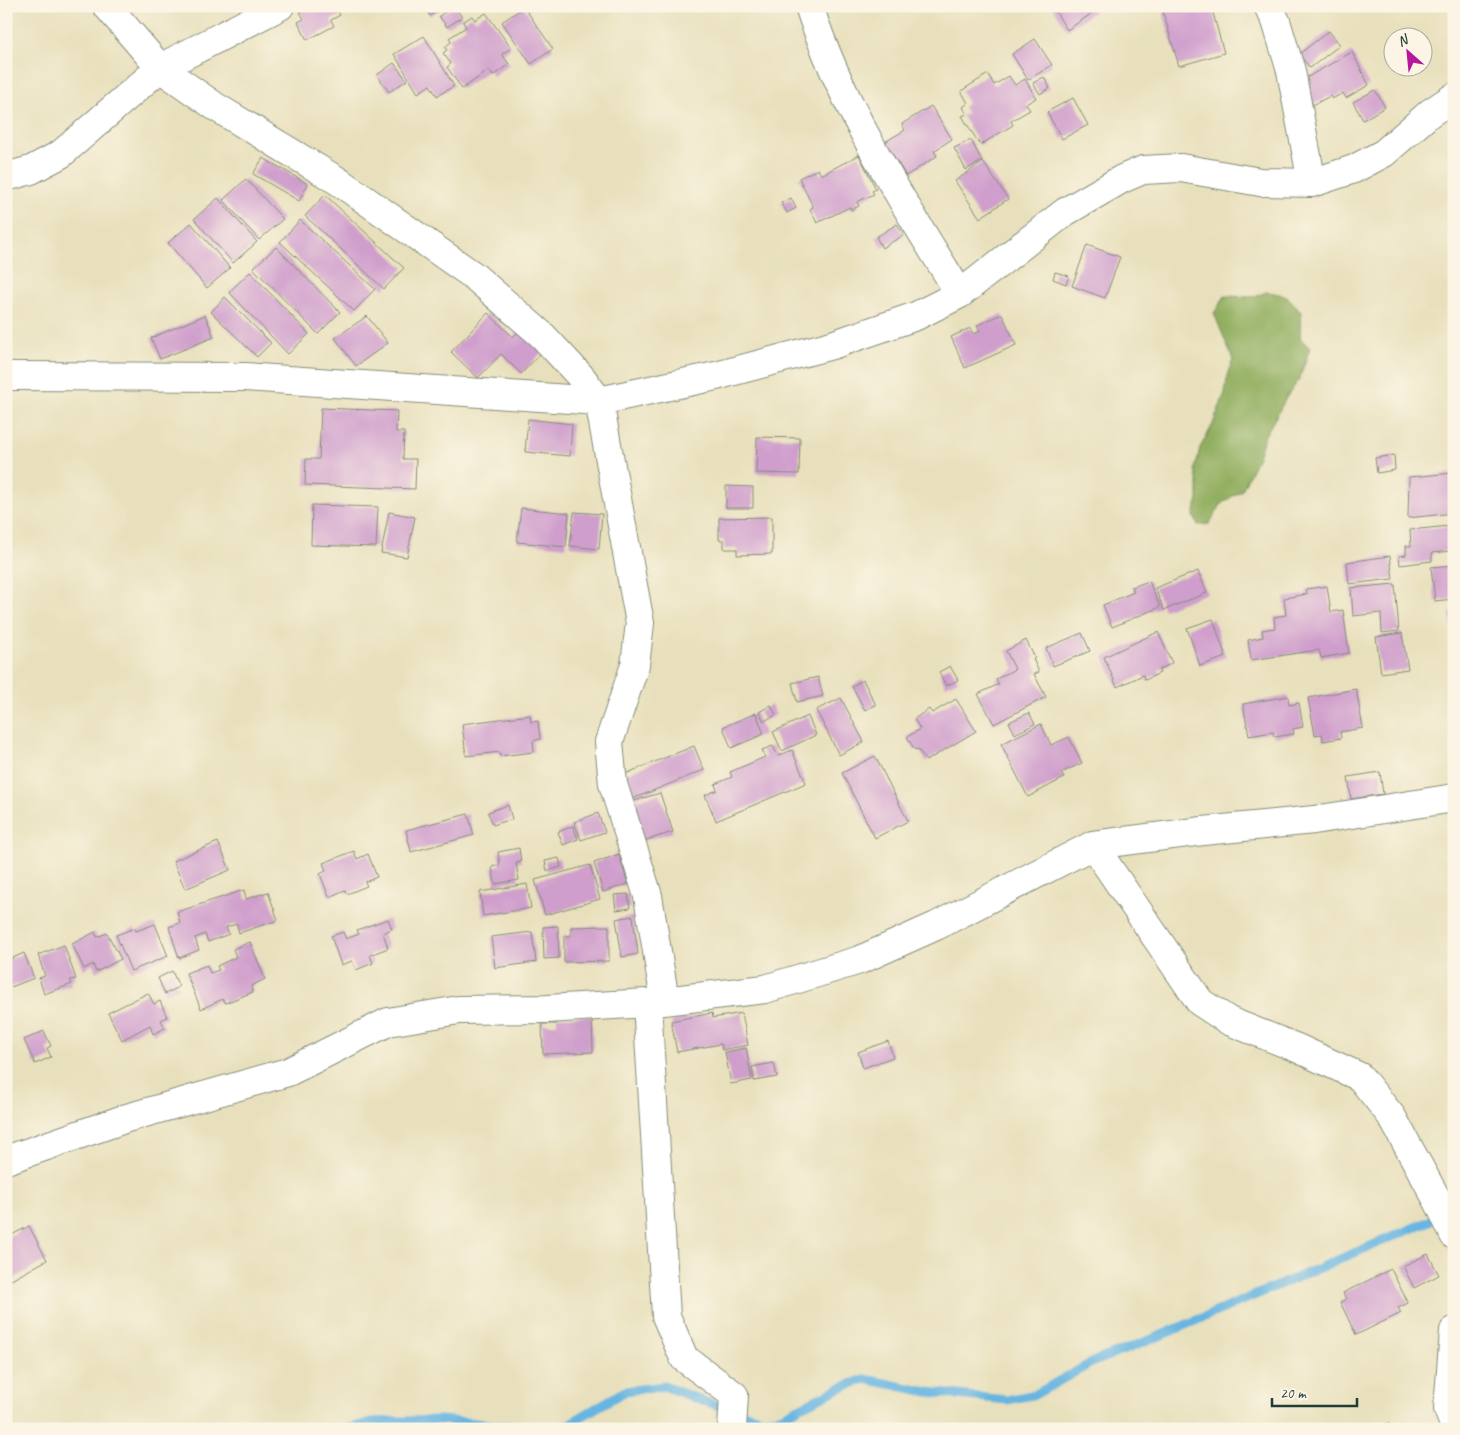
<svg xmlns="http://www.w3.org/2000/svg" width="1460" height="1435" font-family="Caveat,sans-serif">
	<rect width="100%" height="100%" fill="#fcf5e5"/>
	<filter id="ink" filterUnits="userSpaceOnUse"><feTurbulence type="fractalNoise" baseFrequency=".02" numOctaves="2"/><feDisplacementMap in="SourceGraphic" scale="10" xChannelSelector="R" yChannelSelector="G"/><feConvolveMatrix kernelMatrix="1 2 1 2 8 2 1 2 1" color-interpolation-filters="sRGB"/></filter>
	<filter id="wash" filterUnits="userSpaceOnUse"><feTurbulence type="fractalNoise" baseFrequency=".0096" numOctaves="4" result="noise"/><feDisplacementMap in="SourceGraphic" scale="20" xChannelSelector="R" yChannelSelector="G"/><feGaussianBlur stdDeviation="1.12" result="paint"/><feColorMatrix in="noise" values="0 0 0 0 0 0 0 0 0 0 0 0 0 0 0 0 0 1.4 0 .05"/><feComposite in="paint" operator="in"/></filter>
	<g filter="url(#wash)">
		<rect width="100%" height="100%" fill="#e8e0bc"/>
		<path fill="#92af61" stroke="#58764a" d="M 1267,292 C 1286,294 1290,298 1301,312 L 1300,338 L 1310,348 L 1299,380 L 1287,396 L 1278,413 L 1264,437 L 1258,457 L 1242,490 L 1222,503 L 1209,524 L 1198,525 L 1194,516 L 1198,499 L 1198,484 L 1195,469 L 1200,448 L 1213,424 L 1225,393 L 1228,372 L 1233,360 L 1214,313 L 1225,296 L 1252,297 Z"/>
		<g fill="none" stroke-linecap="round" stroke-linejoin="round">
			<path stroke="#68b5e1" stroke-width="9" d="M 346,1429 L 372,1422 L 441,1420 L 545,1429
				M 552,1429 L 562,1428 L 625,1391 L 664,1386 L 703,1401 L 762,1419 L 780,1417 L 840,1388 L 865,1379 L 928,1392 L 1007,1400 L 1036,1394 L 1093,1362 L 1150,1340 L 1427,1222 L 1441,1214"/>
		</g>
		<g id="blocks">
			<path fill="#cf9ecc" d="M 311,6 L 335,6 L 340,15 L 331,20 L 334,26 L 307,40 L 298,22 L 304,19 L 300,12 Z
				M 427,6 L 445,6 L 430,16 L 425,8 Z
				M 454,6 L 462,17 L 447,27 L 439,16 Z
				M 1052,6 L 1103,6 L 1067,30 Z
				M 1183,6 L 1211,6 L 1224,53 L 1179,66 L 1163,12 Z
				M 524,7 L 553,49 L 531,64 L 502,22 Z
				M 486,13 L 511,48 L 502,54 L 509,64 L 493,76 L 489,70 L 462,89 L 447,67 L 451,64 L 443,53 L 447,50 L 445,47 L 451,42 L 449,38 L 466,27 L 463,22 L 472,16 L 475,20 Z
				M 1329,31 L 1340,45 L 1310,68 L 1299,54 Z
				M 424,36 L 454,86 L 437,96 L 430,85 L 418,93 L 394,54 Z
				M 1035,39 L 1052,65 L 1028,80 L 1012,54 Z
				M 1352,52 L 1369,85 L 1346,98 L 1343,93 L 1332,99 L 1330,96 L 1313,105 L 1305,90 L 1309,88 L 1304,79 Z
				M 394,63 L 407,80 L 389,92 L 377,75 Z
				M 988,74 L 994,85 L 1009,76 L 1015,85 L 1025,79 L 1036,98 L 1026,104 L 1030,110 L 1011,121 L 1013,125 L 980,145 L 962,116 L 967,114 L 963,107 L 968,103 L 961,91 Z
				M 1044,77 L 1050,88 L 1040,94 L 1033,83 Z
				M 1375,90 L 1385,107 L 1363,120 L 1353,102 Z
				M 1073,98 L 1088,125 L 1062,139 L 1047,112 Z
				M 931,106 L 952,139 L 934,151 L 937,156 L 906,176 L 885,142 L 905,130 L 902,124 Z
				M 971,140 L 982,161 L 966,170 L 954,148 Z
				M 859,155 L 876,189 L 872,191 L 874,194 L 857,202 L 859,206 L 851,210 L 850,207 L 817,223 L 810,209 L 813,207 L 799,178 L 818,169 L 821,175 Z
				M 263,158 L 308,184 L 299,201 L 253,174 Z
				M 983,162 L 1008,199 L 980,218 L 955,181 Z
				M 246,179 L 283,219 L 259,240 L 223,200 Z
				M 325,195 L 404,268 L 384,289 L 305,216 Z
				M 218,198 L 257,242 L 233,263 L 194,219 Z
				M 791,198 L 796,208 L 787,213 L 781,203 Z
				M 300,220 L 375,289 L 354,311 L 280,242 Z
				M 191,223 L 230,268 L 207,288 L 168,243 Z
				M 897,224 L 904,235 L 882,248 L 876,237 Z
				M 1087,245 L 1120,257 L 1105,298 L 1072,286 Z
				M 276,247 L 340,312 L 318,334 L 253,268 Z
				M 250,272 L 309,334 L 288,354 L 229,292 Z
				M 1055,272 L 1069,276 L 1066,284 L 1053,279 Z
				M 225,297 L 271,343 L 257,357 L 211,312 Z
				M 488,313 L 513,337 L 519,331 L 542,352 L 521,374 L 501,354 L 478,378 L 451,352 Z
				M 1002,314 L 1016,345 L 965,368 L 951,337 L 970,328 L 973,334 L 980,331 L 977,325 Z
				M 205,315 L 214,337 L 160,359 L 151,338 Z
				M 367,316 L 388,343 L 356,366 L 335,338 Z
				M 321,408 L 397,411 L 396,432 L 404,432 L 403,459 L 416,459 L 415,489 L 305,485 L 306,459 L 319,459 Z
				M 528,419 L 572,424 L 570,456 L 525,452 Z
				M 757,437 L 800,438 L 799,474 L 756,473 Z
				M 1394,455 L 1395,470 L 1377,473 L 1375,458 Z
				M 1454,473 L 1454,513 L 1408,518 L 1409,477 Z
				M 726,486 L 753,487 L 753,508 L 726,508 Z
				M 312,505 L 378,507 L 376,547 L 311,545 Z
				M 521,508 L 569,513 L 566,547 L 517,542 Z
				M 389,512 L 415,517 L 407,557 L 381,553 Z
				M 574,512 L 602,514 L 599,549 L 570,546 Z
				M 772,517 L 772,554 L 737,555 L 737,549 L 724,549 L 724,540 L 719,540 L 719,518 Z
				M 1449,526 L 1451,551 L 1432,553 L 1432,561 L 1400,565 L 1399,556 L 1406,555 L 1406,546 L 1411,546 L 1410,530 Z
				M 1390,556 L 1393,579 L 1349,584 L 1347,562 Z
				M 1454,565 L 1454,599 L 1435,601 L 1431,567 Z
				M 1198,571 L 1207,593 L 1164,610 L 1155,588 Z
				M 1149,581 L 1160,607 L 1112,627 L 1103,605 L 1134,592 L 1132,587 Z
				M 1395,584 L 1399,631 L 1382,633 L 1381,613 L 1353,616 L 1351,588 Z
				M 1327,586 L 1331,612 L 1343,610 L 1349,653 L 1321,658 L 1319,650 L 1251,660 L 1248,640 L 1263,637 L 1262,630 L 1275,628 L 1274,617 L 1286,615 L 1284,598 L 1307,594 L 1306,589 Z
				M 1450,612 L 1454,612 L 1454,624 L 1451,625 Z
				M 1213,619 L 1226,657 L 1200,666 L 1187,628 Z
				M 1158,632 L 1172,663 L 1159,670 L 1160,673 L 1145,680 L 1143,675 L 1117,687 L 1104,657 Z
				M 1082,633 L 1090,651 L 1053,666 L 1046,648 Z
				M 1402,633 L 1408,669 L 1381,673 L 1376,637 Z
				M 1026,640 L 1035,658 L 1033,659 L 1039,672 L 1034,674 L 1046,697 L 994,724 L 978,694 L 999,684 L 996,679 L 1015,669 L 1006,651 Z
				M 950,666 L 958,680 L 946,686 L 939,672 Z
				M 818,677 L 823,696 L 797,702 L 792,683 Z
				M 863,680 L 876,705 L 865,710 L 852,686 Z
				M 1356,689 L 1363,728 L 1340,732 L 1341,738 L 1323,741 L 1322,734 L 1315,735 L 1308,698 Z
				M 1288,696 L 1289,705 L 1299,703 L 1303,727 L 1293,729 L 1294,734 L 1274,737 L 1273,732 L 1249,736 L 1243,704 Z
				M 841,698 L 864,742 L 839,755 L 816,710 Z
				M 956,699 L 976,731 L 926,761 L 918,749 L 915,750 L 907,737 L 920,729 L 914,719 L 929,709 L 932,713 Z
				M 771,705 L 776,715 L 764,721 L 759,712 Z
				M 756,713 L 764,734 L 731,748 L 723,727 Z
				M 1029,713 L 1035,724 L 1015,734 L 1009,722 Z
				M 530,715 L 531,722 L 538,721 L 540,739 L 533,741 L 534,752 L 500,756 L 500,752 L 466,756 L 462,724 Z
				M 808,716 L 816,735 L 782,751 L 773,732 Z
				M 1041,724 L 1051,745 L 1069,737 L 1082,763 L 1061,773 L 1064,778 L 1028,797 L 1001,744 Z
				M 694,746 L 704,770 L 630,800 L 620,776 Z
				M 773,746 L 778,756 L 792,750 L 806,783 L 716,821 L 705,795 L 717,790 L 715,784 L 732,777 L 730,772 L 765,757 L 762,750 Z
				M 875,756 L 908,821 L 875,838 L 842,773 Z
				M 1380,772 L 1383,794 L 1351,799 L 1348,777 Z
				M 660,793 L 673,832 L 640,842 L 627,803 Z
				M 508,805 L 512,819 L 493,825 L 488,812 Z
				M 598,813 L 605,832 L 581,840 L 574,822 Z
				M 468,814 L 474,835 L 411,852 L 406,830 Z
				M 573,826 L 578,839 L 563,845 L 558,832 Z
				M 218,842 L 230,870 L 185,889 L 173,861 Z
				M 519,848 L 521,862 L 516,863 L 519,880 L 495,884 L 492,867 L 500,865 L 498,852 Z
				M 354,851 L 357,859 L 368,854 L 377,877 L 365,882 L 367,886 L 347,894 L 345,890 L 329,897 L 320,874 L 326,871 L 323,863 Z
				M 619,854 L 628,884 L 603,892 L 594,863 Z
				M 559,858 L 561,867 L 547,871 L 545,861 Z
				M 590,865 L 600,899 L 545,915 L 535,880 Z
				M 527,884 L 531,908 L 483,916 L 480,892 Z
				M 244,890 L 246,899 L 268,892 L 278,920 L 239,933 L 237,924 L 226,927 L 229,934 L 208,942 L 205,934 L 195,938 L 199,950 L 179,958 L 169,927 L 180,923 L 177,912 Z
				M 628,894 L 630,908 L 616,910 L 614,895 Z
				M 633,916 L 638,954 L 622,957 L 616,919 Z
				M 388,919 L 392,929 L 383,933 L 388,948 L 370,955 L 373,963 L 356,970 L 352,961 L 341,965 L 331,936 L 343,932 L 346,939 L 359,934 L 357,930 Z
				M 155,924 L 168,956 L 131,971 L 116,935 L 135,928 L 136,931 Z
				M 558,926 L 559,958 L 544,959 L 543,927 Z
				M 609,926 L 609,961 L 564,962 L 564,936 L 571,936 L 571,927 Z
				M 95,932 L 97,937 L 107,933 L 121,959 L 96,972 L 93,964 L 84,969 L 72,944 Z
				M 532,932 L 536,962 L 495,968 L 491,937 Z
				M 250,942 L 265,979 L 251,986 L 253,992 L 225,1003 L 223,999 L 201,1009 L 186,973 L 207,965 L 210,973 L 219,970 L 217,966 L 236,957 L 233,949 Z
				M 64,945 L 76,979 L 70,980 L 72,984 L 44,994 L 39,978 L 45,976 L 38,955 Z
				M 24,953 L 34,978 L 6,989 L 6,961 Z
				M 172,971 L 179,987 L 165,994 L 158,978 Z
				M 148,993 L 154,1004 L 160,1001 L 167,1017 L 161,1020 L 165,1028 L 153,1034 L 150,1025 L 122,1040 L 108,1013 Z
				M 712,1013 L 713,1018 L 742,1013 L 748,1045 L 722,1050 L 721,1044 L 677,1052 L 671,1021 Z
				M 592,1016 L 593,1052 L 543,1054 L 542,1024 L 557,1024 L 557,1017 Z
				M 44,1031 L 51,1046 L 47,1048 L 51,1057 L 35,1064 L 24,1040 Z
				M 888,1041 L 893,1057 L 863,1068 L 858,1052 Z
				M 746,1048 L 752,1080 L 731,1084 L 725,1052 Z
				M 774,1063 L 777,1077 L 754,1081 L 752,1067 Z
				M 29,1226 L 47,1260 L 6,1283 L 6,1238 Z
				M 1428,1254 L 1439,1275 L 1414,1288 L 1403,1266 Z
				M 1391,1269 L 1408,1303 L 1398,1308 L 1401,1313 L 1356,1335 L 1340,1302 L 1346,1299 L 1343,1293 Z
				M 1389,1423 L 1391,1429 L 1369,1429 L 1369,1428 Z
				M 939,1424 L 940,1429 L 922,1429 L 922,1428 Z"/>
		</g>
	</g>
	<g filter="url(#ink)">
		<use href="#blocks" fill-opacity="0" stroke="#848e78" stroke-width="1"/>
		<g fill="none" stroke-linecap="round" stroke-linejoin="round">
			<g stroke="#848e78" stroke-width="30">
				<path id="minor" d="M 107,6 L 160,68 L 216,107 L 338,181 L 474,276 L 543,336 L 582,378 L 599,401 L 640,623 L 635,665 L 609,742 L 613,784 L 648,896 L 665,1001
					M 809,6 C 843,110 903,202 960,294
					M 1268,6 L 1276,21 L 1291,71 L 1312,183
					M 6,177 L 31,170 L 61,154 L 160,68 L 280,6
					M 6,376 L 245,377 L 599,401 L 716,376 L 832,345 L 916,316 L 960,294 L 1065,212 L 1122,179 L 1143,170 L 1181,168 L 1260,182 L 1312,183 L 1354,169 L 1384,153 L 1430,113 L 1454,97
					M 1093,845 L 1200,1002 L 1229,1021 L 1297,1048 L 1360,1077 L 1392,1117 L 1439,1203 L 1454,1235
					M 647,1003 L 666,1316 L 684,1358 L 734,1395 L 732,1429
					M 6,1160 L 127,1118 L 288,1072 L 388,1022 L 459,1010 L 547,1009 L 647,1003 L 765,989 L 860,960 L 936,926 L 1093,845 L 1203,831 L 1314,820 L 1454,798
					M 1454,1331 L 1448,1409 L 1454,1425"/>
			</g>
			<use href="#minor" stroke="#fff" stroke-width="28"/>
		</g>
	</g>
	<rect width="1460" height="1435" fill="none" stroke="#fcf5e5" stroke-width="25"/>
	<g transform="translate(1408 52) rotate(333)"><circle r="24" fill="#fcf5e5" stroke="#a4ab9e"/>
	<path d="M0-4L9 19L0 12L-9 19Z" fill="#b5179e"/>
	<text y="-8" font-size="14" font-weight="bold" text-anchor="middle" fill="#1f3d34">N</text>
	</g>
	<path d="M1272 1398v8h85v-8" fill="none" stroke="#1f3d34" stroke-width="2.5"/>
	<text x="1280" y="1398" font-size="15" fill="#1f3d34" stroke="#fcf5e5" stroke-width="4" paint-order="stroke">20 m</text>
</svg>
